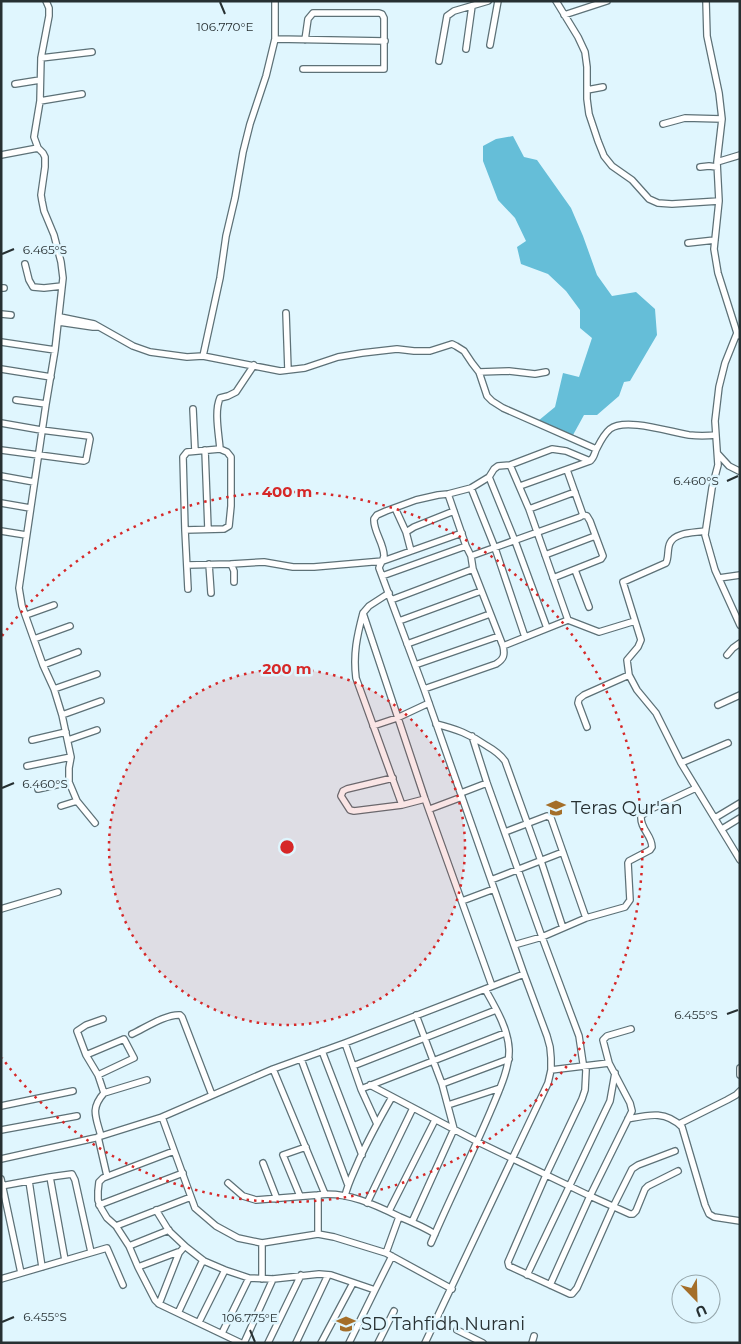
<svg xmlns="http://www.w3.org/2000/svg" width="741" height="1344" font-family="Montserrat,sans-serif">
	<rect width="100%" height="100%" fill="#e0f6fe"/>
	<path fill="#65bed8" d="M 513,136 L 524,157 L 537,160 L 571,208 L 583,236 L 597,275 L 612,296 L 636,292 L 655,309 L 657,335 L 630,381 L 624,382 L 619,396 L 597,415 L 584,415 L 573,435 L 538,421 L 555,407 L 563,373 L 579,377 L 592,338 L 580,328 L 580,310 L 566,291 L 548,274 L 521,264 L 517,247 L 526,241 L 515,218 L 498,200 L 483,161 L 483,146 L 496,139 Z"/>
	<g fill="none" stroke-linecap="round" stroke-linejoin="round">
		<g stroke="#5d7177" stroke-width="8">
			<path id="street" d="M 46,1 L 49,8 L 49,16 L 41,58 L 40,101 L 34,137 L 38,148 L 43,153 L 45,157 L 45,167 L 41,195 L 42,201 L 44,211 L 54,235 L 61,262 L 63,278 L 55,350 L 46,404 L 19,588 L 22,606 L 43,665 L 54,689 L 62,715 L 71,757 L 69,768 L 69,782 L 77,801 L 95,823
				M 556,1 L 578,37 L 585,52 L 587,67 L 587,99 L 589,114 L 598,141 L 604,156 L 612,166 L 632,180 L 649,199 L 658,203 L 672,204 L 719,201
				M 706,1 L 707,36 L 719,93 L 722,119 L 717,162 L 719,201 L 714,249 L 718,273 L 737,333 L 740,336
				M 564,15 L 607,1
				M 275,39 L 385,41
				M 490,45 L 498,1
				M 466,49 L 472,6
				M 41,58 L 92,52
				M 439,61 L 447,16 L 454,11 L 488,1
				M 303,69 L 384,69 L 384,18 L 382,14 L 379,13 L 313,13 L 308,19 L 305,40
				M 15,84 L 40,80
				M 587,90 L 603,87
				M 40,101 L 82,94
				M 663,124 L 685,118 L 722,119
				M 1,155 L 38,148
				M 717,162 L 740,155
				M 700,167 L 709,166 L 717,167
				M 688,243 L 715,240
				M 25,264 L 29,280 L 33,287 L 44,288 L 62,286
				M 1,288 L 4,288
				M 286,313 L 288,370
				M 1,314 L 11,315
				M 60,317 L 94,324 L 133,346 L 150,352 L 187,357 L 203,356 L 280,371 L 305,368 L 338,357 L 362,353 L 397,349 L 414,351 L 430,351 L 452,344 L 456,346 L 464,351 L 472,363 L 479,372 L 487,396 L 492,401 L 503,408 L 596,449
				M 59,322 L 93,327 L 99,327
				M 737,333 L 725,363 L 719,387 L 715,421 L 718,465 L 712,488 L 705,535 L 715,570 L 740,625
				M 1,342 L 55,350
				M 203,356 L 220,278 L 226,236 L 235,198 L 243,152 L 250,124 L 266,76 L 275,39 L 275,1
				M 1,369 L 51,377
				M 479,372 L 509,371 L 535,374 L 546,372
				M 16,400 L 46,404
				M 193,409 L 195,451
				M 1,423 L 41,430 L 89,436 L 90,439 L 86,460 L 84,461 L 1,450
				M 205,450 L 208,529
				M 718,454 L 729,466 L 739,471
				M 510,465 L 529,509 L 568,620
				M 1,476 L 34,482
				M 489,477 L 515,541 L 547,628
				M 520,486 L 590,461
				M 471,488 L 495,548 L 525,637
				M 448,494 L 466,546
				M 1,503 L 30,508
				M 395,508 L 406,532 L 411,551
				M 529,509 L 575,492
				M 185,530 L 224,529 L 229,526 L 231,506 L 231,457 L 227,452 L 220,449
				M 1,531 L 26,535
				M 705,531 C 695,533 675,532 670,543 C 667,549 669,557 666,563 L 623,582 L 641,640 L 638,647 L 627,660 L 629,675 L 637,690 L 656,713 L 681,763 L 740,860
				M 406,532 L 414,527 L 454,511
				M 545,555 L 595,536
				M 471,556 L 580,517 L 583,515
				M 209,564 L 211,593
				M 231,564 L 264,562 L 293,567 L 314,567 L 383,561 L 462,533
				M 187,565 L 231,564 L 234,571 L 234,582
				M 575,570 L 589,607
				M 382,576 L 466,546 L 471,556 L 473,569 L 503,646 C 505,655 504,659 496,664 L 424,689
				M 553,578 L 601,559 L 603,556 L 590,521 L 587,516 L 583,515 L 567,470
				M 719,578 L 740,575
				M 188,589 L 185,530 L 183,457 L 187,452 L 220,449 C 219,435 214,411 220,398 L 228,396 L 236,392 L 254,365
				M 389,593 L 369,606 L 363,613 L 425,799 L 492,986
				M 391,600 L 473,569
				M 363,613 C 357,636 353,654 356,678 L 402,805
				M 26,615 L 54,605
				M 399,621 L 481,591
				M 34,639 L 70,626
				M 407,644 L 490,614
				M 503,646 L 568,620 L 599,632 L 635,621
				M 727,655 L 733,648 L 740,643
				M 43,665 L 78,652
				M 415,665 L 499,636
				M 54,689 L 97,674
				M 718,705 L 740,695
				M 62,715 L 101,701
				M 436,724 C 456,729 470,734 487,746 C 494,750 500,754 505,761 L 541,861 L 563,928
				M 373,726 L 397,718 L 429,703
				M 587,727 L 578,703 L 579,699 L 584,695 L 629,675
				M 472,736 L 487,783 L 542,937 L 579,1036 L 583,1063 L 586,1070 L 585,1090 L 582,1099 L 546,1175 L 508,1262 L 509,1266 L 570,1294 L 572,1294 L 577,1288 L 613,1207 L 632,1169 L 638,1165 L 675,1151
				M 32,740 L 66,732
				M 68,740 L 97,730
				M 681,763 L 728,743
				M 27,766 L 71,757
				M 393,778 L 347,789 L 343,791 L 341,796 L 350,810 L 354,811 L 402,805 L 425,799
				M 38,789 L 69,782
				M 461,793 L 487,783
				M 61,806 L 77,801
				M 430,809 L 462,797
				M 715,818 L 740,803
				M 722,829 L 740,818
				M 505,832 L 547,816 L 551,818 L 586,918
				M 491,880 L 563,852
				M 462,901 L 494,889
				M 1,909 L 58,892
				M 514,945 L 542,937 L 586,918 L 625,907 L 630,900 L 628,863 L 629,861 L 650,850 L 652,847 C 652,835 640,829 641,816 L 649,810 L 696,788
				M 132,1034 C 145,1028 166,1014 180,1015 L 182,1017 L 212,1095
				M 345,1043 L 361,1089 L 377,1124
				M 322,1051 L 362,1155
				M 86,1055 L 124,1039 L 134,1058 L 98,1075
				M 301,1059 L 348,1185
				M 353,1066 L 496,1010
				M 740,1068 L 740,1075
				M 551,1070 L 609,1063
				M 442,1084 L 509,1059
				M 370,1085 L 478,1142 L 590,1196 L 630,1214 L 633,1214 L 636,1211 L 645,1189 L 648,1186 L 678,1171
				M 361,1089 L 505,1033
				M 104,1093 L 147,1080
				M 448,1105 L 500,1088
				M 1,1106 L 73,1091
				M 162,1117 L 273,1069
				M 628,1119 C 648,1115 665,1110 682,1127 L 705,1205 L 709,1214 L 714,1217 L 740,1221
				M 679,1124 L 727,1100 L 736,1095 L 740,1091
				M 1,1130 L 77,1116
				M 101,1136 C 96,1117 90,1109 104,1093 L 98,1075 L 86,1055 L 77,1031 L 86,1025 L 103,1019
				M 98,1137 L 107,1176
				M 174,1151 L 103,1178 L 99,1182 L 98,1191 L 98,1200 L 101,1208 L 107,1218 L 116,1226 L 129,1246 L 138,1267 L 155,1300 L 159,1304 L 241,1343
				M 1,1159 L 95,1138 L 162,1117 L 195,1208 L 216,1226 L 238,1238 L 262,1243 L 318,1234 L 334,1237 L 386,1253 L 452,1289
				M 263,1163 L 277,1199
				M 50,1177 L 65,1260
				M 1,1179 L 21,1273
				M 29,1181 L 42,1267
				M 228,1183 L 243,1196 L 256,1200 L 318,1195
				M 1,1186 L 50,1177 L 72,1174 L 75,1180 L 91,1252
				M 325,1194 L 273,1069 L 345,1043 L 524,974
				M 300,1196 L 283,1155 L 306,1147
				M 345,1196 C 348,1183 354,1172 359,1160 C 369,1138 380,1118 392,1097
				M 367,1203 L 413,1108
				M 99,1205 L 183,1173
				M 156,1210 L 169,1231 L 186,1247 L 204,1261 L 225,1270 L 249,1278 L 273,1279 L 319,1274 L 331,1275 L 375,1290 L 392,1256
				M 389,1211 L 435,1120
				M 412,1222 L 454,1129 L 442,1084 L 416,1015
				M 116,1226 L 191,1197
				M 318,1234 L 318,1195 C 346,1191 376,1205 400,1217 C 412,1222 424,1227 435,1234
				M 262,1243 L 262,1279
				M 431,1243 C 450,1198 472,1155 491,1110 C 498,1093 510,1068 509,1049 C 508,1028 495,1007 485,989
				M 129,1246 L 169,1230
				M 386,1253 L 399,1217
				M 138,1267 L 178,1252 L 179,1253
				M 527,1275 L 610,1101 L 615,1073
				M 1,1279 L 107,1248 L 123,1285
				M 550,1285 L 590,1196 L 632,1111 L 630,1103 L 609,1063 L 603,1040 L 607,1036 L 631,1029
				M 159,1304 L 179,1253 L 185,1246
				M 178,1313 L 203,1260
				M 199,1322 L 225,1270
				M 457,1330 L 483,1343
				M 222,1333 L 249,1278
				M 244,1343 L 273,1279
				M 268,1343 L 301,1275
				M 296,1343 L 328,1275
				M 321,1343 L 353,1283
				M 349,1343 L 375,1290
				M 378,1343 L 394,1311
				M 425,1343 L 548,1083 L 551,1070 L 551,1058 L 550,1047 L 547,1036 L 524,974 L 424,689 L 379,568 C 380,564 383,561 384,556 C 384,543 373,531 374,519 L 377,515 L 386,511 L 416,500 L 438,495 L 448,494 L 471,488 L 489,477 L 494,469 L 498,466 L 510,465 L 552,449 L 566,451 L 590,461 C 595,457 594,453 597,448 C 600,442 604,434 610,429 C 625,417 670,432 689,435 C 698,436 706,436 716,435
				M 532,1343 L 534,1336"/>
		</g>
		<use href="#street" stroke="#fff" stroke-width="5.5"/>
	</g>
	<path fill="none" stroke="#273032" stroke-width="2" d="M 220,2 L 225,14M 2,254 L 14,249M 727,481 L 738,476M 2,788 L 14,783M 727,1014 L 738,1010M 2,1322 L 14,1317M 250,1330 L 255,1342"/>
	<circle cx="287" cy="847" r="178" fill="#d62828" fill-opacity=".12"/>
	<g fill="none" stroke="#d62828" stroke-width="2.5" stroke-dasharray="2.5 5">
		<circle cx="287" cy="847" r="178"/>
		<path d="M2 636A355 355 0 1 1 2 1058"/>
	</g>
	<defs>
		<g id="school-bare" transform="scale(1.5)"><path d="M0-5L7-2L0 1L-7-2ZM-4 1L0 2.5L4 1V4Q0 6-4 4Z" fill="#a46e29" stroke="#e0f6fe" stroke-width="2.5" paint-order="stroke"/></g>
	</defs>
	<g fill-rule="evenodd">
		<use href="#school-bare" x="556" y="808"/>
		<use href="#school-bare" x="346" y="1324"/>
	</g>
	<g text-anchor="middle" dominant-baseline="central" stroke-width="5" stroke-linejoin="round" paint-order="stroke">
		<g font-size="18" fill="#273032" stroke="#e0f6fe" text-anchor="start">
			<text x="571" y="808">Teras Qur'an</text>
			<text x="361" y="1324">SD Tahfidh Nurani</text>
		</g>
	</g>
	<g font-size="12" text-anchor="middle" fill="#273032" stroke="#e0f6fe" stroke-width="5" stroke-linejoin="round" paint-order="stroke">
		<text x="225" y="31">106.770°E</text>
		<text x="45" y="254">6.465°S</text>
		<text x="696" y="485">6.460°S</text>
		<text x="45" y="788">6.460°S</text>
		<text x="696" y="1019">6.455°S</text>
		<text x="45" y="1321">6.455°S</text>
		<text x="250" y="1322">106.775°E</text>
	</g>
	<circle cx="287" cy="847" r="8" fill="#d62828" stroke="#e0f6fe" stroke-width="2.5"/>
	<g font-size="15" text-anchor="middle" font-weight="bold" fill="#d62828" stroke="#e0f6fe" stroke-width="5" stroke-linejoin="round" paint-order="stroke">
		<text x="287" y="497">400 m</text>
		<text x="287" y="674">200 m</text>
	</g>
	<rect width="741" height="1344" fill="none" stroke="#273032" stroke-width="5"/>
	<g transform="translate(696 1299) rotate(157)"><circle r="24" fill="#e0f6fe" stroke="#96a7ac"/>
	<path d="M0-4L9 19L0 12L-9 19Z" fill="#a46e29"/>
	<text y="-8" font-size="14" font-weight="bold" text-anchor="middle" fill="#273032">U</text>
	</g>
</svg>
